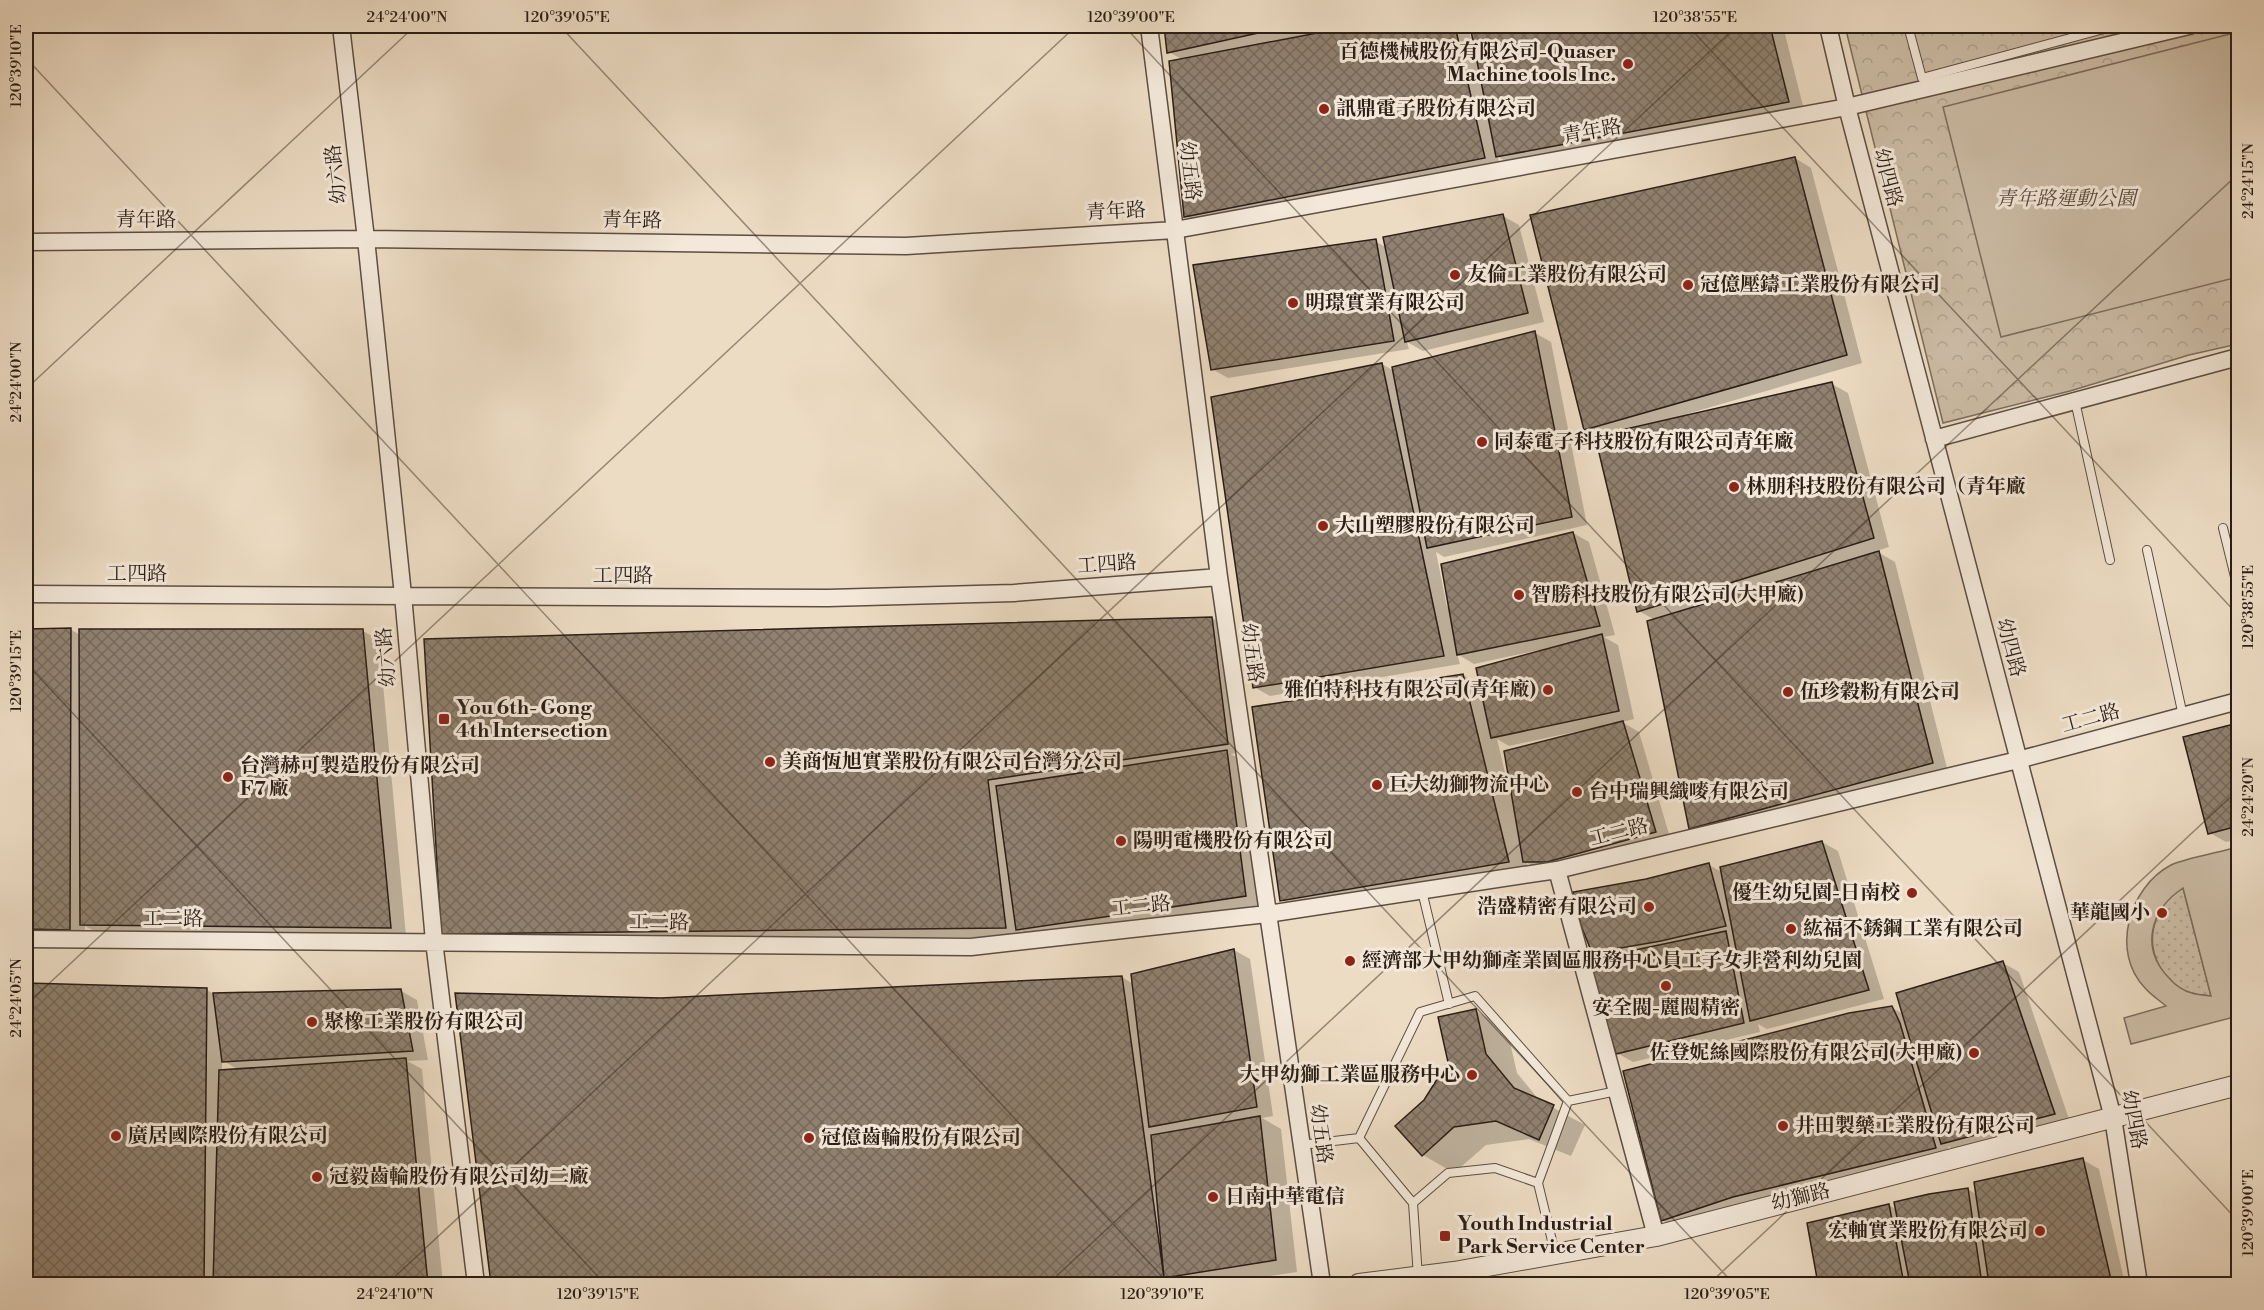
<svg xmlns="http://www.w3.org/2000/svg" width="2264" height="1310" font-family="'Libre Bodoni','Noto Serif TC',serif">
	<defs>
		<pattern id="grass-dots" width="8" height="8" patternUnits="userSpaceOnUse" patternTransform="scale(1.5)"><rect width="8" height="8" fill="#ccbca6"/><path d="M2 2h.1M6 6h.1" fill="none" stroke="#afa18e" stroke-width="1.8" stroke-linecap="round"/></pattern>
		<pattern id="forest-crowns" width="20" height="18" patternUnits="userSpaceOnUse" patternTransform="scale(1.5)"><rect width="20" height="18" fill="#ccbca6"/><path d="M2 6a3 3 0 1 1 6 0M12 15a3 3 0 1 1 6 0" fill="none" stroke="#afa18e"/></pattern>
		<pattern id="building-cross-hatch" width="8" height="8" patternUnits="userSpaceOnUse" patternTransform="scale(1.5)"><rect width="8" height="8" fill="#908170"/><path d="M0 0l8 8M0 8l8-8" fill="none" stroke="#76695b"/></pattern>
	</defs>
	<rect width="100%" height="100%" fill="#eddcc4"/>
	<filter id="stains"><feTurbulence type="fractalNoise" baseFrequency=".00333" numOctaves="4"/><feColorMatrix values="0 0 0 0 .2 0 0 0 0 .09 0 0 0 0 .02 0 0 0 .5 -.17"/></filter>
	<radialGradient id="worn" r=".72"><stop offset=".6" stop-color="#630" stop-opacity="0"/><stop offset="1" stop-color="#630" stop-opacity=".3"/></radialGradient>
	<path fill="url(#grass-dots)" stroke="#7c6d5e" stroke-width="1.5" d="M 2183,888 L 2211,996 C 2205,995 2199,995 2193,994 C 2163,985 2146,952 2155,923 C 2157,915 2162,905 2168,899 C 2172,895 2178,891 2183,888 Z"/>
	<path fill="url(#forest-crowns)" stroke="#7c6d5e" stroke-width="1.5" d="M 1845,26 L 2238,26 L 2238,344 L 2189,355 L 2070,391 L 1943,423 Z"/>
	<path fill="#ccbca6" stroke="#7c6d5e" stroke-width="1.5" fill-rule="evenodd" d="M 2238,32 L 2238,277 L 2001,337 L 1943,107 Z
		M 2238,847 L 2238,1016 L 2131,1044 L 2124,1018 L 2166,1006 C 2159,1000 2151,995 2145,988 C 2110,952 2129,887 2171,865 C 2186,858 2221,852 2238,847 ZM 2183,888 L 2211,996 C 2205,995 2198,995 2192,993 C 2184,991 2175,985 2169,978 C 2140,948 2150,910 2183,888 Z"/>
	<path fill="#0003" fill-rule="evenodd" d="M 1165,26 L 1335,26 L 1336,27 L 1324,30 L 1325,33 L 1345,29 L 1340,26 L 1468,26 L 1474,52 L 1476,51 L 1471,26 L 1783,26 L 1804,110 L 1513,165 L 1498,157 L 1500,166 L 1201,225 L 1185,216 L 1183,60 L 1169,52 Z
		M 1795,158 L 1811,168 L 1862,363 L 1687,414 L 1688,416 L 1832,384 L 1848,393 L 1889,547 L 1876,551 L 1895,562 L 1948,772 L 1706,837 L 1690,828 L 1655,620 L 1639,611 L 1597,436 L 1585,429 Z
		M 1503,216 L 1519,225 L 1544,322 L 1423,351 L 1407,342 L 1409,349 L 1228,378 L 1212,369 L 1375,241 L 1387,248 Z
		M 1535,333 L 1551,342 L 1587,525 L 1444,557 L 1436,552 L 1447,607 L 1573,533 L 1589,542 L 1615,635 L 1604,637 L 1618,645 L 1634,719 L 1622,722 L 1639,732 L 1671,841 L 1541,871 L 1527,863 L 1530,874 L 1303,913 L 1281,900 L 1463,675 L 1482,686 L 1540,653 L 1539,650 L 1474,664 L 1457,654 L 1460,664 L 1270,696 L 1254,687 L 1382,364 L 1394,371 ZM 1579,731 L 1580,734 L 1510,794 L 1497,739 L 1509,746 Z
		M 1212,618 L 1228,627 L 1244,752 L 1231,754 L 1243,761 L 1261,905 L 1033,938 L 1021,931 L 1021,937 L 459,942 L 443,933 Z
		M 70,629 L 80,635 L 363,631 L 379,640 L 406,936 L 98,933 L 85,926 L 85,938 L 26,937 L 26,630 Z
		M 2238,725 L 2238,839 L 2226,842 L 2210,833 L 2185,738 Z
		M 1822,842 L 1838,851 L 1884,999 L 1767,1029 L 1758,1024 L 1760,1032 L 1633,1062 L 1617,1053 L 1603,958 L 1593,952 L 1646,881 L 1709,865 L 1722,872 Z
		M 1234,950 L 1250,959 L 1273,1116 L 1262,1118 L 1281,1129 L 1297,1272 L 1217,1284 L 492,1284 L 457,994 L 661,1000 L 1122,977 L 1133,984 Z
		M 2003,963 L 2019,972 L 2070,1122 L 1958,1152 L 1948,1146 L 1951,1156 L 1678,1229 L 1662,1220 L 1892,1008 L 1905,1015 Z
		M 26,984 L 207,990 L 215,995 L 401,991 L 417,1000 L 428,1060 L 407,1061 L 422,1069 L 443,1284 L 26,1284 ZM 222,1060 L 239,1070 L 222,1071 Z
		M 1476,1011 L 1507,1029 L 1517,1073 L 1539,1100 L 1585,1125 L 1571,1156 L 1529,1139 L 1486,1145 L 1454,1173 L 1423,1155 L 1425,1101 L 1450,1062 Z
		M 2083,1160 L 2099,1169 L 2125,1284 L 1819,1284 L 1808,1224 L 1889,1205 L 1897,1210 L 1968,1189 L 1977,1195 Z"/>
	<path fill="url(#building-cross-hatch)" stroke="#2b1e16" stroke-width="1.5" d="M 1164,26 L 1290,26 L 1167,53 Z
		M 1354,26 L 1455,26 L 1485,158 L 1184,217 L 1169,61 Z
		M 1470,26 L 1770,26 L 1789,102 L 1496,157 Z
		M 1795,157 L 1847,355 L 1584,430 L 1530,215 Z
		M 1503,214 L 1528,313 L 1405,342 L 1383,237 Z
		M 1376,239 L 1394,341 L 1211,370 L 1193,265 Z
		M 1535,331 L 1572,517 L 1427,548 L 1392,367 Z
		M 1382,363 L 1444,656 L 1253,688 L 1211,397 Z
		M 1832,382 L 1874,538 L 1637,612 L 1595,436 Z
		M 1573,532 L 1600,626 L 1457,655 L 1441,564 Z
		M 1879,551 L 1933,763 L 1689,829 L 1647,621 Z
		M 1212,617 L 1228,744 L 988,780 L 1006,928 L 441,934 L 424,639 Z
		M 71,628 L 70,930 L 26,929 L 26,629 Z
		M 79,629 L 363,629 L 391,928 L 80,925 Z
		M 1602,634 L 1619,711 L 1491,738 L 1476,668 Z
		M 1463,674 L 1509,862 L 1280,901 L 1252,707 Z
		M 1623,721 L 1656,832 L 1547,862 L 1523,862 L 1504,751 Z
		M 2238,723 L 2238,826 L 2208,834 L 2183,737 Z
		M 1227,750 L 1246,896 L 1016,930 L 996,786 Z
		M 1822,841 L 1869,990 L 1750,1021 L 1720,867 Z
		M 1709,863 L 1726,926 L 1661,941 L 1592,953 L 1580,923 L 1573,892 L 1646,879 Z
		M 1726,931 L 1744,1023 L 1616,1054 L 1587,960 Z
		M 1234,949 L 1257,1107 L 1149,1127 L 1131,974 Z
		M 2003,961 L 2055,1114 L 1941,1144 L 1896,993 Z
		M 1122,976 L 1164,1278 L 1074,1284 L 491,1284 L 455,993 L 661,998 Z
		M 26,983 L 207,988 L 204,1284 L 26,1284 Z
		M 401,989 L 413,1051 L 222,1062 L 213,993 Z
		M 1892,1006 L 1900,1023 L 1936,1148 L 1733,1197 L 1661,1221 L 1623,1071 L 1849,1013 Z
		M 1476,1009 L 1486,1054 L 1514,1088 L 1554,1105 L 1539,1140 L 1496,1121 L 1454,1127 L 1422,1156 L 1395,1126 L 1424,1100 L 1448,1062 L 1438,1017 Z
		M 406,1058 L 428,1284 L 213,1284 L 219,1070 Z
		M 1260,1116 L 1276,1260 L 1164,1278 L 1151,1135 Z
		M 2083,1158 L 2112,1284 L 1989,1284 L 1974,1182 Z
		M 1968,1188 L 1982,1284 L 1910,1284 L 1894,1202 L 1929,1194 Z
		M 1889,1204 L 1904,1284 L 1818,1284 L 1807,1223 Z"/>
	<g fill="none" stroke-linecap="round" stroke-linejoin="round">
		<g stroke="#5c4e42" stroke-width="10">
			<path id="service" d="M 1908,26 L 1922,78 L 2115,26
				M 2075,401 L 2110,560
				M 2223,528 L 2238,589
				M 2147,550 L 2183,716
				M 1422,891 L 1449,1004
				M 1568,1101 L 1617,1091
				M 1301,1145 L 1359,1138
				M 1538,1183 L 1495,1168 L 1448,1173 L 1413,1203 L 1359,1138 L 1420,1012 L 1475,996 L 1568,1101 L 1538,1183 L 1555,1253
				M 1413,1203 L 1418,1277"/>
		</g>
		<g stroke="#5c4e42" stroke-width="19">
			<path id="minor" d="M 341,26 L 366,239 L 403,595 L 434,941 L 476,1284
				M 1149,26 L 1219,577 L 1322,1284
				M 1828,26 L 1847,107 L 2113,1118 L 2139,1284
				M 26,242 L 366,239 L 906,246 L 1175,230 L 1847,107 L 2189,26
				M 1934,439 L 2238,357
				M 26,594 L 828,598 L 1014,593 L 1219,577
				M 1557,870 L 1656,1236
				M 26,939 L 971,947 L 1267,914 L 1557,870 L 2018,760 L 2238,701"/>
		</g>
		<g stroke="#5c4e42" stroke-width="22">
			<path id="tertiary" d="M 1359,1284 L 1454,1272 L 1656,1236 L 2238,1085"/>
		</g>
		<use href="#service" stroke="#f3e8d9" stroke-width="8"/>
		<use href="#minor" stroke="#f3e8d9" stroke-width="16"/>
		<use href="#tertiary" stroke="#f3e8d9" stroke-width="20"/>
	</g>
	<path fill="none" stroke="#2b1e16" stroke-width="1.5" stroke-opacity="0.45" d="M 560,26 L 1734,1284M 1124,26 L 2238,1221M 1688,26 L 2238,615M 26,58 L 1169,1284M 26,389 L 415,26M 26,663 L 605,1284M 26,1005 L 1076,26M 26,1268 L 41,1284M 387,1284 L 1737,26M 1048,1284 L 2238,174M 1709,1284 L 2238,790"/>
	<g fill="#8f2418" stroke="#f3e8d9" stroke-width="2">
		<circle cx="1628" cy="64" r="6"/>
		<circle cx="1324" cy="109" r="6"/>
		<circle cx="1455" cy="275" r="6"/>
		<circle cx="1688" cy="285" r="6"/>
		<circle cx="1293" cy="303" r="6"/>
		<circle cx="1482" cy="442" r="6"/>
		<circle cx="1734" cy="487" r="6"/>
		<circle cx="1323" cy="526" r="6"/>
		<circle cx="1519" cy="595" r="6"/>
		<circle cx="1548" cy="690" r="6"/>
		<circle cx="1788" cy="692" r="6"/>
		<rect x="438" y="713" width="12" height="12" rx="3"/>
		<circle cx="770" cy="762" r="6"/>
		<circle cx="228" cy="777" r="6"/>
		<circle cx="1377" cy="785" r="6"/>
		<circle cx="1577" cy="792" r="6"/>
		<circle cx="1121" cy="841" r="6"/>
		<circle cx="1912" cy="893" r="6"/>
		<circle cx="1649" cy="907" r="6"/>
		<circle cx="2162" cy="913" r="6"/>
		<circle cx="1791" cy="929" r="6"/>
		<circle cx="1350" cy="961" r="6"/>
		<circle cx="1666" cy="986" r="6"/>
		<circle cx="312" cy="1022" r="6"/>
		<circle cx="1974" cy="1053" r="6"/>
		<circle cx="1472" cy="1075" r="6"/>
		<circle cx="1783" cy="1126" r="6"/>
		<circle cx="116" cy="1136" r="6"/>
		<circle cx="809" cy="1138" r="6"/>
		<circle cx="317" cy="1177" r="6"/>
		<circle cx="1213" cy="1197" r="6"/>
		<circle cx="2040" cy="1231" r="6"/>
		<rect x="1439" y="1230" width="12" height="12" rx="3"/>
	</g>
	<g text-anchor="middle" dominant-baseline="central" stroke-width="6" stroke-linejoin="round" paint-order="stroke">
		<g font-size="20" font-weight="bold" fill="#2b1e16" stroke="#f3e8d9" text-anchor="start">
			<text x="1616" y="52" text-anchor="end">百德機械股份有限公司-Quaser<tspan x="1616" dy="23">Machine tools Inc.</tspan></text>
			<text x="1336" y="109">訊鼎電子股份有限公司</text>
			<text x="1467" y="275">友倫工業股份有限公司</text>
			<text x="1700" y="285">冠億壓鑄工業股份有限公司</text>
			<text x="1305" y="303">明璟實業有限公司</text>
			<text x="1494" y="442">同泰電子科技股份有限公司青年廠</text>
			<text x="1746" y="487">林朋科技股份有限公司（青年廠</text>
			<text x="1335" y="526">大山塑膠股份有限公司</text>
			<text x="1531" y="595">智勝科技股份有限公司(大甲廠)</text>
			<text x="1536" y="690" text-anchor="end">雅伯特科技有限公司(青年廠)</text>
			<text x="1800" y="692">伍珍穀粉有限公司</text>
			<text x="456" y="708">You 6th- Gong<tspan x="456" dy="23">4th Intersection</tspan></text>
			<text x="782" y="762">美商恆旭實業股份有限公司台灣分公司</text>
			<text x="240" y="766">台灣赫可製造股份有限公司<tspan x="240" dy="23">F7 廠</tspan></text>
			<text x="1389" y="785">巨大幼獅物流中心</text>
			<text x="1589" y="792">台中瑞興織嘜有限公司</text>
			<text x="1133" y="841">陽明電機股份有限公司</text>
			<text x="1900" y="893" text-anchor="end">優生幼兒園-日南校</text>
			<text x="1637" y="907" text-anchor="end">浩盛精密有限公司</text>
			<text x="2150" y="913" text-anchor="end">華龍國小</text>
			<text x="1803" y="929">紘福不銹鋼工業有限公司</text>
			<text x="1362" y="961">經濟部大甲幼獅產業園區服務中心員工子女非營利幼兒園</text>
			<text x="1666" y="1008" text-anchor="middle">安全閥-麗閥精密</text>
			<text x="324" y="1022">聚橡工業股份有限公司</text>
			<text x="1962" y="1053" text-anchor="end">佐登妮絲國際股份有限公司(大甲廠)</text>
			<text x="1460" y="1075" text-anchor="end">大甲幼獅工業區服務中心</text>
			<text x="1795" y="1126">井田製藥工業股份有限公司</text>
			<text x="128" y="1136">廣居國際股份有限公司</text>
			<text x="821" y="1138">冠億齒輪股份有限公司</text>
			<text x="329" y="1177">冠毅齒輪股份有限公司幼二廠</text>
			<text x="1225" y="1197">日南中華電信</text>
			<text x="1457" y="1224">Youth Industrial<tspan x="1457" dy="23">Park Service Center</tspan></text>
			<text x="2028" y="1231" text-anchor="end">宏軸實業股份有限公司</text>
		</g>
		<g font-size="20" fill="#2b1e16" stroke="#f3e8d9">
			<text transform="translate(1592 132) rotate(-10)">青年路</text>
			<text transform="translate(1189 171) rotate(83)">幼五路</text>
			<text transform="translate(337 174) rotate(-97)">幼六路</text>
			<text transform="translate(1887 178) rotate(75)">幼四路</text>
			<text transform="translate(1116 212) rotate(-3)">青年路</text>
			<text x="146" y="220">青年路</text>
			<text transform="translate(632 221) rotate(1)">青年路</text>
			<text transform="translate(1107 565) rotate(-4)">工四路</text>
			<text x="137" y="574">工四路</text>
			<text x="623" y="576">工四路</text>
			<text transform="translate(2010 648) rotate(75)">幼四路</text>
			<text transform="translate(1251 653) rotate(82)">幼五路</text>
			<text transform="translate(387 657) rotate(-95)">幼六路</text>
			<text transform="translate(2091 719) rotate(-15)">工二路</text>
			<text transform="translate(1619 833) rotate(-14)">工二路</text>
			<text transform="translate(1141 907) rotate(-6)">工二路</text>
			<text x="173" y="919">工二路</text>
			<text transform="translate(659 923) rotate(1)">工二路</text>
			<text transform="translate(2133 1120) rotate(79)">幼四路</text>
			<text transform="translate(1320 1134) rotate(82)">幼五路</text>
			<text transform="translate(1801 1198) rotate(-14)">幼獅路</text>
		</g>
		<g font-size="20" font-style="italic" fill="#5b4d41" stroke="#f3e8d9">
			<text x="2066" y="199">青年路運動公園</text>
		</g>
	</g>
	<rect width="2264" height="1310" fill="none" stroke="#eddcc4" stroke-width="66"/>
	<rect x="33" y="33" width="2198" height="1244" fill="none" stroke="#2b1e16" stroke-width="2"/>
	<g font-size="15" text-anchor="middle" fill="#2b1e16">
		<text x="407" y="22">24°24'00"N</text>
		<text x="567" y="22">120°39'05"E</text>
		<text x="1131" y="22">120°39'00"E</text>
		<text x="1695" y="22">120°38'55"E</text>
		<text transform="translate(16 66) rotate(-90)" y="5">120°39'10"E</text>
		<text transform="translate(2248 181) rotate(-90)" y="5">24°24'15"N</text>
		<text transform="translate(16 382) rotate(-90)" y="5">24°24'00"N</text>
		<text transform="translate(2248 607) rotate(-90)" y="5">120°38'55"E</text>
		<text transform="translate(16 671) rotate(-90)" y="5">120°39'15"E</text>
		<text transform="translate(2248 797) rotate(-90)" y="5">24°24'20"N</text>
		<text transform="translate(16 998) rotate(-90)" y="5">24°24'05"N</text>
		<text transform="translate(2248 1213) rotate(-90)" y="5">120°39'00"E</text>
		<text x="395" y="1299">24°24'10"N</text>
		<text x="598" y="1299">120°39'15"E</text>
		<text x="1162" y="1299">120°39'10"E</text>
		<text x="1727" y="1299">120°39'05"E</text>
	</g>
	<rect width="100%" height="100%" filter="url(#stains)"/>
	<rect width="100%" height="100%" fill="url(#worn)"/>
</svg>
